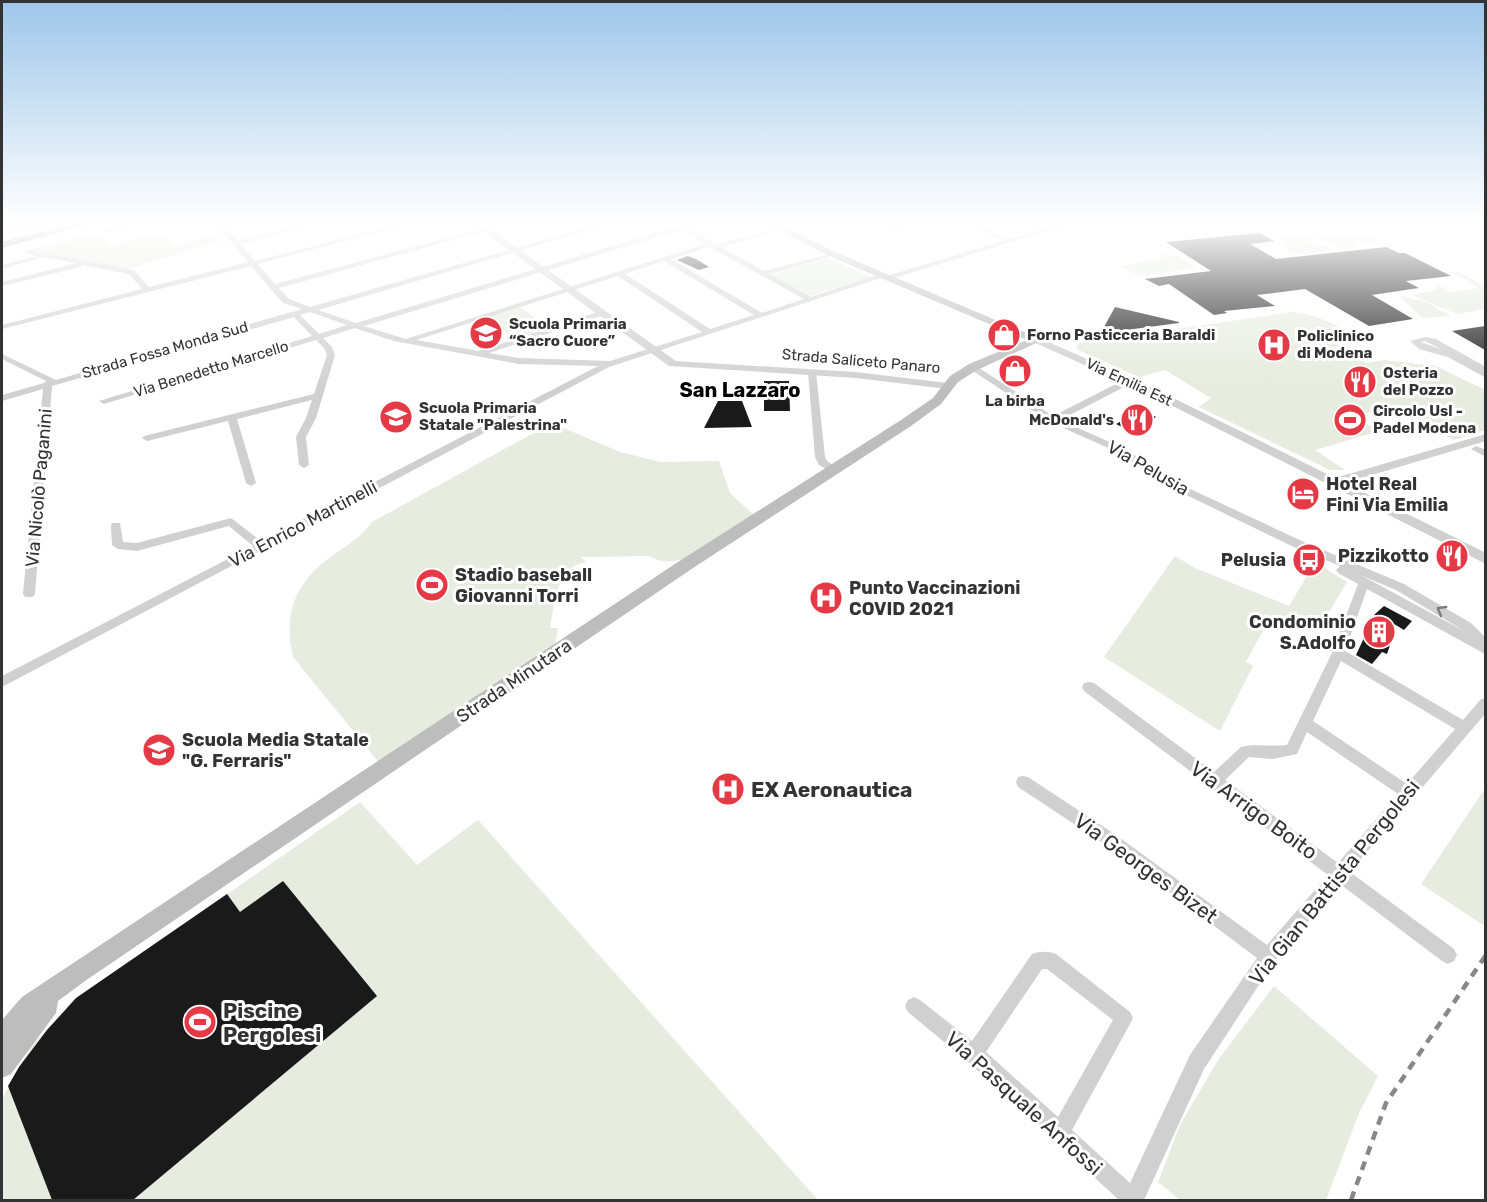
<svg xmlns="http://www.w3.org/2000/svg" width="1487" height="1202" font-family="Rubik,sans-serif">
	<rect width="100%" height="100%" fill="#fff"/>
	<path fill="#e6ecdf" d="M 2,221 L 69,221 L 24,232 L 2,233 Z
		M 98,233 L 109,245 L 163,233 L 173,246 L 216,235 L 222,241 L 126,269 L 28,250 Z
		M 1350,234 L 1376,237 L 1378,242 L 1351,241 L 1358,246 L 1338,248 L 1321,239 L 1308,240 C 1316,247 1325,244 1334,249 L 1297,254 L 1287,251 L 1277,235 Z
		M 1163,254 L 1177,256 L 1196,268 L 1139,276 L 1121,266 L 1162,258 Z
		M 826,257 L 871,277 L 810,296 L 771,275 Z
		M 1456,271 L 1485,286 L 1485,309 L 1457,314 L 1411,295 L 1435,290 L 1438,285 L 1451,292 L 1479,288 L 1453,272 Z
		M 1400,296 L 1427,302 L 1450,316 L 1422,318 Z
		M 520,307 L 549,328 L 516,339 L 487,318 Z
		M 1292,312 C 1310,313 1344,325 1355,340 L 1336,344 L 1366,363 L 1384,360 L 1436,366 L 1485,390 L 1485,430 L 1454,440 L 1387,405 L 1356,418 L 1379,431 L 1315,450 L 1345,470 L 1330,470 L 1199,407 L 1211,398 L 1165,370 L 1139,377 L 1078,350 L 1076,346 L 1079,343 Z
		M 552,423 L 620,452 L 661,462 L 719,461 L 730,493 L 754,515 C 729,532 680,577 650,556 L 581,557 L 586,562 C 555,566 555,604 550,628 L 558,628 L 554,650 L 380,764 L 293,657 C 285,624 290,594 316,569 C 335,551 357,543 372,522 Z
		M 1175,556 L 1195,568 L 1289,606 L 1315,562 L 1347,582 L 1319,629 L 1289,617 L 1271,616 L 1246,662 L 1253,666 L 1250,672 L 1220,731 L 1104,657 Z
		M 1484,790 L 1486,922 L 1483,925 L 1421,884 Z
		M 360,802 L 417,865 L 478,820 L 818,1200 L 2,1200 L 2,1099 L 31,1046 L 77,998 Z
		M 1274,986 L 1378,1076 L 1359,1113 L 1326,1200 L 1180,1200 L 1158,1182 L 1180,1125 L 1218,1060 Z"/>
	<path fill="#1a1a1a" d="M 1260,233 L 1274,241 L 1250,244 L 1276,259 L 1386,247 L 1399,253 L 1405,253 L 1451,276 L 1406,281 L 1419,288 L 1372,295 L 1413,319 L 1369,326 L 1305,289 L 1257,295 L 1275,306 L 1224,311 L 1227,313 L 1214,315 L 1169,284 L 1159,286 L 1145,279 L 1211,271 L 1166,242 Z
		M 688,256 L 696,259 L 709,267 L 699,270 L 677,260 Z
		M 1115,307 L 1179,322 L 1179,323 L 1111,332 L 1104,327 Z
		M 1485,326 L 1485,350 L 1452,331 Z
		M 764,381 L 789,381 L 790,411 L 764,411 Z
		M 718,401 L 742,401 L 752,427 L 704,428 Z
		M 1142,410 L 1156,417 L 1130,431 L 1116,424 Z
		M 1384,606 L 1412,621 L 1404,630 L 1394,624 L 1386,643 L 1390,645 L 1387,654 L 1382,652 L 1372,664 L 1356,655 L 1375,614 Z
		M 283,881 L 377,996 L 133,1200 L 52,1200 L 8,1086 L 19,1067 L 47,1030 L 76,998 L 227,894 L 240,912 Z"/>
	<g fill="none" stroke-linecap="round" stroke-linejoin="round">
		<path fill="#d0d0d0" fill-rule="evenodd" d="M 141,221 L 154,221 L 105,233 L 102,231 Z
			M 213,221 L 220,221 L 237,241 L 318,221 L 330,221 L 240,244 L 255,261 L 411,221 L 422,221 L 258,264 L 275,284 L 510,221 L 521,221 L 279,288 L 289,299 L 310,307 L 610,221 L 621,221 L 318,310 L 356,323 L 695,221 L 706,221 L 686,228 L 716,244 L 783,228 L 783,230 L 721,247 L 764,271 L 834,253 L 834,255 L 770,274 L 811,297 L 880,274 L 887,276 L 609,367 L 2,687 L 2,676 L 253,546 L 229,526 L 137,551 L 118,549 L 112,545 L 111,526 L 112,523 L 120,523 L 123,542 L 137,543 L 231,518 L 261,541 L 598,366 L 519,364 L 394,341 L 355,328 L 323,338 L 332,347 L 335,355 L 316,418 L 306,437 L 309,465 L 304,468 L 299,465 L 296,437 L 306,418 L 312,400 L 237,419 L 256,483 L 251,486 L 246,483 L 228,421 L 147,441 L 142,438 L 144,436 L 314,394 L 327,355 L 324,348 L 316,340 L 107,403 L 104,404 L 99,401 L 312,336 L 294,317 L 52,386 L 35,594 L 33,597 L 25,597 L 23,594 L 43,389 L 2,401 L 2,395 L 44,383 L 46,381 L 2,359 L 2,354 L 56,380 L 302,309 L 283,303 L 251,266 L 2,329 L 2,325 L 142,289 L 129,274 L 81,265 L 81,267 L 2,286 L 2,282 L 76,263 L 44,257 L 2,269 L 2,265 L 37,256 L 25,253 L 25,251 L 27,250 L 134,270 L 149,287 L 248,262 ZM 680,230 L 705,244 L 406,339 L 364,326 ZM 710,247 L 804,299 L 762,313 L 671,259 ZM 664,261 L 754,315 L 710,329 L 625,274 ZM 618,276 L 702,332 L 610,361 L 519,358 L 489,353 L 604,315 L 604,311 L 601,311 L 479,351 L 416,340 ZM 310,312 L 347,325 L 319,334 L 300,315 Z
			M 874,221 L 883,221 L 901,231 L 896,232 Z
			M 963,221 L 972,221 L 1010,241 L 1005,242 Z
			M 1425,337 L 1436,339 L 1486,367 L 1486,378 L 1448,357 L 1419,349 L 1410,341 ZM 1425,341 L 1443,350 L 1421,342 Z
			M 973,364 L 1053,416 L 1126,379 L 1132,379 L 1132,383 L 1060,420 L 1121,447 L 1186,487 L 1304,542 L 1404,584 L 1471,623 L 1486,638 L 1485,654 L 1367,589 L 1345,651 L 1463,720 L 1481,699 L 1486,698 L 1486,713 L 1350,872 L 1454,949 L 1457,955 L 1454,961 L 1448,964 L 1442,961 L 1340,884 L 1274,962 L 1204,1069 L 1144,1200 L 1119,1200 L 1059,1145 L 1052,1142 L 1050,1136 L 967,1061 L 908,1012 L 905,1006 L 908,1000 L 914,997 L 920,1000 L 972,1041 L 1032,954 C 1040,951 1048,951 1056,954 L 1130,1012 L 1133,1018 L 1130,1024 L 1072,1130 L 1130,1183 L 1190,1055 L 1257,958 L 1106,845 L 1018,787 L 1016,782 L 1018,777 L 1023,776 L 1028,777 L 1116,835 L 1267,945 L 1328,875 L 1084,691 L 1082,687 L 1084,683 L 1089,682 L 1094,683 L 1214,772 L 1241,747 C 1252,743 1273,747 1287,745 L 1332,653 L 1358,584 L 1338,573 L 1336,570 L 1340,566 L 1296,548 L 1178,491 L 1115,451 L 1050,422 L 970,369 L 969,367 ZM 1360,575 L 1396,590 L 1466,632 L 1370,580 ZM 1341,661 L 1455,729 L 1407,784 L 1313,721 ZM 1307,732 L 1398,794 L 1338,863 L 1225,780 L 1249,757 L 1273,759 L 1297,754 ZM 1042,969 L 1047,969 L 1113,1020 L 1058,1117 L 986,1052 Z
			M 812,369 L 816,372 L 825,457 L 827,461 L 839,470 L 834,473 L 819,465 L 815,457 L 808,372 Z
			M 1476,446 L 1486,450 L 1486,457 L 1471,449 Z"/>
		<path fill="#d0d0d0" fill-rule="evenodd" d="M 469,221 L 479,221 L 676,361 L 856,372 L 947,383 L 953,386 L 947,389 L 856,378 L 669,366 Z
			M 1068,221 L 1081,221 L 891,279 L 883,277 Z
			M 1037,337 L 1153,388 L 1335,478 L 1486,434 L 1486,441 L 1345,483 L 1486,553 L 1486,564 L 1145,392 L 1033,342 L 1033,338 Z"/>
		<path fill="#bdbdbd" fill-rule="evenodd" d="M 762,221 L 773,221 L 835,252 L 1043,340 L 977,370 L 958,382 L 941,404 L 911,426 L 693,568 L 85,981 L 58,1001 L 56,1013 L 11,1074 L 2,1078 L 2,1020 L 22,997 L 681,560 L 901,420 L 933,398 L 950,376 L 969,364 L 1027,340 L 829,256 Z"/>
		<path fill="#a2a2a2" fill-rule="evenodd" d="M 83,221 L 101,221 L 2,248 L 2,242 Z"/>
		<path stroke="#888" stroke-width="4.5" stroke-dasharray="9 7" stroke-linecap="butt" d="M 1351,1200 L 1386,1103 L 1486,955"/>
	</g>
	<defs><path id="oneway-chevron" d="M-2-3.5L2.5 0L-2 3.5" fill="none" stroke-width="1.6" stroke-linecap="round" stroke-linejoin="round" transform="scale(1.5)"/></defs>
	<use stroke="#7a7a7a" href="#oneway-chevron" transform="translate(1441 610) rotate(-150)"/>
	<linearGradient id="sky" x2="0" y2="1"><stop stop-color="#9ec6ea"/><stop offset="0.57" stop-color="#fff"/><stop offset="1" stop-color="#fff" stop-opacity="0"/></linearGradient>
	<rect width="1487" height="389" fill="url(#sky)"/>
	<defs>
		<g id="school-disc" transform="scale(1.725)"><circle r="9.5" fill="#e63946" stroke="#fff"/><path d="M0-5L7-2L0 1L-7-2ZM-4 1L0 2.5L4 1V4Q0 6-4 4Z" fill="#fff"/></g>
		<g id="shop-disc" transform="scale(1.725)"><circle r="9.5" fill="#e63946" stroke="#fff"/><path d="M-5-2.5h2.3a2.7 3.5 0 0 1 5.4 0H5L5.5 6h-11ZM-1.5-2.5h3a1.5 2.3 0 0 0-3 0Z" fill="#fff"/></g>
		<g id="hospital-disc" transform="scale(1.725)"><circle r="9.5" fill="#e63946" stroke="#fff"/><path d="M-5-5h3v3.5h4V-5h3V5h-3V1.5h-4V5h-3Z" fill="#fff"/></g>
		<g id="restaurant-disc" transform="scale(1.725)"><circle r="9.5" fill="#e63946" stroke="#fff"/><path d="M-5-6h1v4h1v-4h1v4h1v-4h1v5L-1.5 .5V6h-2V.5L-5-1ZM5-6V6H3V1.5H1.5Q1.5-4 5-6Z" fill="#fff"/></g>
		<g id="stadium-disc" transform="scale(1.725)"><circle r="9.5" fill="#e63946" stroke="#fff"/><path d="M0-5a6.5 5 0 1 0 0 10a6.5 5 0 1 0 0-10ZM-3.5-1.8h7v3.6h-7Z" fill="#fff"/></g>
		<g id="hotel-disc" transform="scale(1.725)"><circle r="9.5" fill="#e63946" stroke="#fff"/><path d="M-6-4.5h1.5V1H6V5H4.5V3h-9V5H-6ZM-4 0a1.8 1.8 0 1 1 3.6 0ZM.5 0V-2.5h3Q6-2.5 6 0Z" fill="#fff"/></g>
		<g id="bus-disc" transform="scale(1.725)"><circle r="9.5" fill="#e63946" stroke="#fff"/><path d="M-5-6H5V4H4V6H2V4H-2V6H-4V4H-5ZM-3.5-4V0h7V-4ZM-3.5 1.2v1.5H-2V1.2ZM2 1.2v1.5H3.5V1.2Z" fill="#fff"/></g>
		<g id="building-disc" transform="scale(1.725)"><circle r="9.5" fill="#e63946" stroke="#fff"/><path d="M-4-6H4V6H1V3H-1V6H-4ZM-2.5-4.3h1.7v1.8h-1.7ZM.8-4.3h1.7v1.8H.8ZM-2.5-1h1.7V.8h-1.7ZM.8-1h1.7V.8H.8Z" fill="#fff"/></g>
	</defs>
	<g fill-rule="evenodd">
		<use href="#school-disc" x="486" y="333"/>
		<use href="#shop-disc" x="1004" y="335"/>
		<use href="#hospital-disc" x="1274" y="345"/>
		<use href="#shop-disc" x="1015" y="371"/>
		<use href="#restaurant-disc" x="1360" y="382"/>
		<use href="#school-disc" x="396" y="417"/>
		<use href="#restaurant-disc" x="1137" y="420"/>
		<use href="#stadium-disc" x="1350" y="420"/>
		<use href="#hotel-disc" x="1303" y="494"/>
		<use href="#restaurant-disc" x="1452" y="556"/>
		<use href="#bus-disc" x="1309" y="560"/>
		<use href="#stadium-disc" x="432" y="585"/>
		<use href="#hospital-disc" x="826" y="598"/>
		<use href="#building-disc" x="1379" y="632"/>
		<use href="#school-disc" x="159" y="750"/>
		<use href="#hospital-disc" x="728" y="789"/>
		<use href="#stadium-disc" x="200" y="1022"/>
	</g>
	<g text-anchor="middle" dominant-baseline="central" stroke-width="6" stroke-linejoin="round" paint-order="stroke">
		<g font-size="15" font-weight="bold" fill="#333" stroke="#fff" text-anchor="start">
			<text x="509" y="324">Scuola Primaria<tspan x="509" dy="17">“Sacro Cuore”</tspan></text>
			<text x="1027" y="335">Forno Pasticceria Baraldi</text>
			<text x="1297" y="336">Policlinico<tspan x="1297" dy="17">di Modena</tspan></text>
			<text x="1383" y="373">Osteria<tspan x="1383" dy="17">del Pozzo</tspan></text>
			<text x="1015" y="401" text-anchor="middle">La birba</text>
			<text x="419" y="408">Scuola Primaria<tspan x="419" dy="17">Statale "Palestrina"</tspan></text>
			<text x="1373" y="411">Circolo Usl -<tspan x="1373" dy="17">Padel Modena</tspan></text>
			<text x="1114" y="420" text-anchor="end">McDonald's</text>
		</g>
		<g font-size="15" fill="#333" stroke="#fff">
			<text transform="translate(165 350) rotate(-16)">Strada Fossa Monda Sud</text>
			<text transform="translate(861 361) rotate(5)">Strada Saliceto Panaro</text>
			<text transform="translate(211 369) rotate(-17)">Via Benedetto Marcello</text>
			<text transform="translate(1129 382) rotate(25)">Via Emilia Est</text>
		</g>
		<g font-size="18" fill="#333" stroke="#fff">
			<text transform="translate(1148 468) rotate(30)">Via Pelusia</text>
			<text transform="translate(39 488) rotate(-85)">Via Nicolò Paganini</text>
			<text transform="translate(303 524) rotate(-28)">Via Enrico Martinelli</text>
			<text transform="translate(514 681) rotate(-34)">Strada Minutara</text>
		</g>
		<g font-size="18" font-weight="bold" fill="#333" stroke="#fff" text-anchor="start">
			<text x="1326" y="484">Hotel Real<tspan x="1326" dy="21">Fini Via Emilia</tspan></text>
			<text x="1429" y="556" text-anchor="end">Pizzikotto</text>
			<text x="1286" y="560" text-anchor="end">Pelusia</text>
			<text x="455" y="575">Stadio baseball<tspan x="455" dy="21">Giovanni Torri</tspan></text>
			<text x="849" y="588">Punto Vaccinazioni<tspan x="849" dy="21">COVID 2021</tspan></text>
			<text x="1356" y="622" text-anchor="end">Condominio<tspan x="1356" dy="21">S.Adolfo</tspan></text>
			<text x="182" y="740">Scuola Media Statale<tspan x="182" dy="21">"G. Ferraris"</tspan></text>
		</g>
		<g font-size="20" font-weight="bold" fill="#000" stroke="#fff">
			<text x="740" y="390">San Lazzaro</text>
		</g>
		<g font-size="21" font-weight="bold" fill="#333" stroke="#fff" text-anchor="start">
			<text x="751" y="789">EX Aeronautica</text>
			<text x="223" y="1010">Piscine<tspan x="223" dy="24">Pergolesi</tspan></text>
		</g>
		<g font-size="21" fill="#333" stroke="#fff">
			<text transform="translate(1254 810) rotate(36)">Via Arrigo Boito</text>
			<text transform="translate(1146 868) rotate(36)">Via Georges Bizet</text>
			<text transform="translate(1334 882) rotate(-51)">Via Gian Battista Pergolesi</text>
			<text transform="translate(1024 1103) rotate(42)">Via Pasquale Anfossi</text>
		</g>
	</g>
	<rect width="1487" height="1202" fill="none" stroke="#333333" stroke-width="6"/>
</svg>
